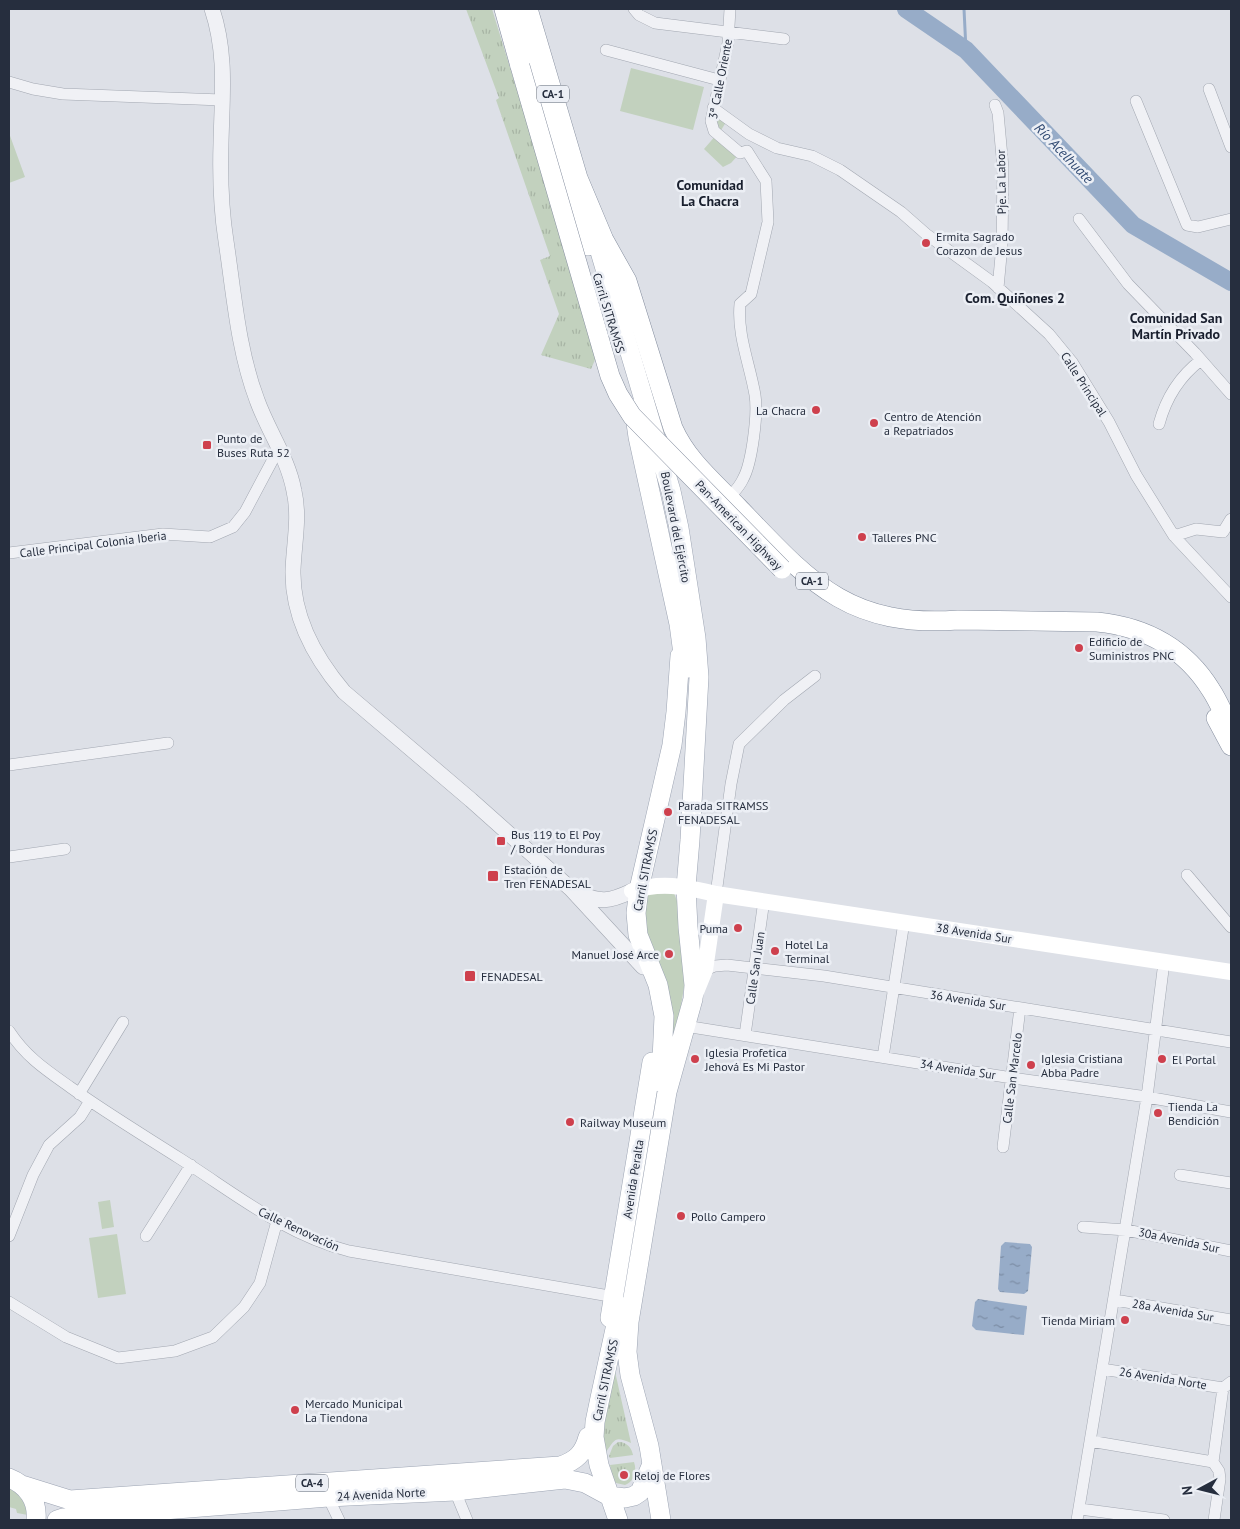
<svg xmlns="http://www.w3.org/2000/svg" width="1240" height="1529" font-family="'PT Sans',sans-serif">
	<defs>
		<pattern id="grass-tufts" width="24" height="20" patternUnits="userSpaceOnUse" patternTransform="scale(1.25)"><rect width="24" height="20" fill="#c2d1be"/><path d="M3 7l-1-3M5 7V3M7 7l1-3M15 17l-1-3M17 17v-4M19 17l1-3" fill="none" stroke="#a7b4a4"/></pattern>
		<pattern id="water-ripples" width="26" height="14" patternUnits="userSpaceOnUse" patternTransform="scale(1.25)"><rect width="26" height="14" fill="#97acc8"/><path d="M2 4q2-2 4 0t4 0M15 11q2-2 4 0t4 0" fill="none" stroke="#7b8ca4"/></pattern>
	</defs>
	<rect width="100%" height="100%" fill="#dde0e7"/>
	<path fill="url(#grass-tufts)" d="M 466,9 L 492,9 L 598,353 L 591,369 L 541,355 L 559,314 L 540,260 L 550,256 L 496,100 L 499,98 Z
		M 614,1367 L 631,1443 C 614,1436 616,1439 605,1453 L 601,1435 Z
		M 618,1442 C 626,1441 632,1448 633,1455 L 610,1458 L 609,1456 L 613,1446 Z
		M 634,1462 C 637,1471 635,1481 625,1485 L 616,1483 L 613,1479 L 610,1465 Z"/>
	<path fill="#c2d1be" d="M 631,68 L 704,87 L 693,130 L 620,111 Z
		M 713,108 L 728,119 L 718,135 L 740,153 L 731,163 L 723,167 L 704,149 L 717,134 Z
		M 9,133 L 25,177 L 9,183 Z
		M 674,893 L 677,901 L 685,973 L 684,987 L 680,1012 L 667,1052 L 642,940 L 647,894 Z
		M 110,1200 L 114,1227 L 102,1229 L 98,1202 Z
		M 117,1234 L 126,1294 L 98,1298 L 89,1238 Z
		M 9,1485 L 24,1495 L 28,1515 L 17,1513 L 16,1509 L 9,1507 Z"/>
	<path fill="url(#water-ripples)" d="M 1005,1242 L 1030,1244 L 1032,1247 L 1028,1291 L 1024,1294 L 1000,1292 L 998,1289 L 1001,1246 Z
		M 978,1299 L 1027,1306 L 1024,1335 L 976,1330 L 972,1326 L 975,1302 Z"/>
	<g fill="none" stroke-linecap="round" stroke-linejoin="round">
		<path stroke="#97acc8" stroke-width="3" d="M 964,9 L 966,50"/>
		<path stroke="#97acc8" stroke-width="18" d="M 906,9 L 966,50 L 1133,225 L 1231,282"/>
		<g stroke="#a2a7b1" stroke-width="12">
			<path id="minor" d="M 634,9 L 639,15 L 655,23 L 784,39
				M 606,50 L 719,80
				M 9,82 L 33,89 L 63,94 L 222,100
				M 1209,89 L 1231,147
				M 1136,101 L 1187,225 L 1198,227 L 1231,219
				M 995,105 L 998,113 L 1003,168 L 1002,245 L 998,288
				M 713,108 L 749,134 L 777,148 L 812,156 L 840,170 L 901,212 L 926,234 L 992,282 L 1049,334 L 1072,362 L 1109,422 L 1136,475 L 1174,536 L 1231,597
				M 1079,219 L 1128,284 L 1195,353 L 1231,394
				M 1159,424 C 1166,398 1180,376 1201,360
				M 729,498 C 734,492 740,486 743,479 C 752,463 758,414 755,395 C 750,365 737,335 740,304 L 751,294 L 768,222 L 766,181 L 747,151 L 740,153 L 714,131 L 711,121 L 728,43 L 730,9
				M 1174,536 L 1196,529 L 1223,532 L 1231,519
				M 9,553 L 163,534 L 210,537 L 233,527 L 245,512 L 279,448
				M 9,765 L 168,743
				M 9,857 L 65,849
				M 1187,875 L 1231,927
				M 716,894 L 731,784 L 739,744 L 784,700 L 815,676
				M 705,970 L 715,966 L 727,965 L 824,976 L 1231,1042
				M 685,1026 L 1012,1078 L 1147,1097 L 1231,1112
				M 9,1031 C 26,1057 46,1070 70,1087 C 105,1112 143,1135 179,1158 C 233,1192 285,1235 349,1251 L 615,1297
				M 745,1035 L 764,900
				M 883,1057 L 904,922
				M 79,1094 L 123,1022
				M 1003,1147 L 1020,1008
				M 1180,1175 L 1231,1183
				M 1083,1227 L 1126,1230 L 1231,1251
				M 9,1236 L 33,1175 L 49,1145 L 80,1117 L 90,1101
				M 146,1236 L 191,1165
				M 1115,1300 L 1231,1320
				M 9,1302 L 66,1337 L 118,1358 L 175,1351 L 213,1337 L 244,1307 L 260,1283 L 277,1221
				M 1102,1369 L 1223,1388
				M 1090,1441 L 1213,1462
				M 455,1491 L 467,1520
				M 328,1497 L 339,1520
				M 1080,1509 L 1164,1520
				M 1077,1520 L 1147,1097 L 1164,962
				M 1214,1520 L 1220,1479 L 1219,1471 L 1213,1462 L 1223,1388 L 1231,1382"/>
		</g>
		<g stroke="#a2a7b1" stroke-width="16">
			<path id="tertiary" d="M 212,9 C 227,54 222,96 221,143 C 220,176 221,209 226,241 C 234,294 238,350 257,400 C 268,431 288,458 294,491 C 300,517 294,543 293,570 C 292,616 315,658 344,692 L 471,800 L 571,889 L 643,967
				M 577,892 C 600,903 609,902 632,891"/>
		</g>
		<g stroke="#9ca4b3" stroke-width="20">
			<path id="primary" d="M 516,9 L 588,246
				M 593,228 L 671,491 L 679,528 L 696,638 L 699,677 L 690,840 L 686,887 L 688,927 L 694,985 L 693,999 L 667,1092 L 629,1322 L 627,1352 L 630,1375 L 649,1446 L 661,1520
				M 634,409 L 638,437 L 679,624 L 685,669
				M 661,1082 L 664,1016 L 658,985 L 638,935 L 636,913 L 639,889 L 672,745 L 676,712 L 680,656
				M 610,1318 L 652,1062
				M 9,1478 C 27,1485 38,1500 36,1520
				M 22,1485 L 70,1500 L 560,1466 C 576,1461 584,1453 588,1437
				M 57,1520 L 63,1518 L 328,1497 L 455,1491 L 565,1479 L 585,1483 L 609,1496 L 625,1498 L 634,1496 L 640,1492 L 652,1464
				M 618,1520 L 599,1465 L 594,1437 L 595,1422 L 600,1398 L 620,1306"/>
		</g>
		<g stroke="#848d9e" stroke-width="20">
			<path id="trunk" d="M 504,9 L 520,66
				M 528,9 L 578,178 L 604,240 L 627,281 L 673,428 C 687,460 714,482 738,507 C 809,581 847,628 958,620 L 1097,622 C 1146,627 1185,648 1211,690 C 1219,702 1224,716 1231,728
				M 1216,718 L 1231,746"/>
		</g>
		<use href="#minor" stroke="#f0f1f5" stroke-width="11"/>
		<use href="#tertiary" stroke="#f0f1f5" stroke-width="15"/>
		<path stroke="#fff" stroke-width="16" d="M 632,891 C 663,881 685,887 716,894 L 1231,972
			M 694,997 L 705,970 L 716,894"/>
		<use href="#primary" stroke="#fff" stroke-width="19"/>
		<use href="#trunk" stroke="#fff" stroke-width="19"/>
		<g stroke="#848d9e" stroke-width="20" stroke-linecap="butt">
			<path id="trunk-bridge" d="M 520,66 L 610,376 L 618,394 L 632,416 L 782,569"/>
		</g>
		<use href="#trunk-bridge" stroke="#fff" stroke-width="19"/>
	</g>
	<g fill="#ce404d" stroke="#eceff5" stroke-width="2">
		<circle cx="926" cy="243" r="5"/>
		<circle cx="816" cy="410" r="5"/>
		<circle cx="874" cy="423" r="5"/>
		<rect x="202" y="440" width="10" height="10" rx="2.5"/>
		<circle cx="862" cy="537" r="5"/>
		<circle cx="1079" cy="648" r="5"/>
		<circle cx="668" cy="812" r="5"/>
		<rect x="496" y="836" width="10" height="10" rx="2.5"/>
		<rect x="487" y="870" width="12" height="12" rx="2.5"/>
		<circle cx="738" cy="928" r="5"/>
		<circle cx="775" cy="951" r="5"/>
		<circle cx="669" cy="954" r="5"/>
		<rect x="464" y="970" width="12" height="12" rx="2.5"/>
		<circle cx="695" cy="1059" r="5"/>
		<circle cx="1162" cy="1059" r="5"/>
		<circle cx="1031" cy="1065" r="5"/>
		<circle cx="1158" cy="1113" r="5"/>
		<circle cx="570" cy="1122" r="5"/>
		<circle cx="681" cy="1216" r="5"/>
		<circle cx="1125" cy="1320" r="5"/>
		<circle cx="295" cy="1410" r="5"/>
		<circle cx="624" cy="1475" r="5"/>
	</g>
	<g text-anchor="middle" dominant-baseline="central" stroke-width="5" stroke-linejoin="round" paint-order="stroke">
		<g fill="#eceff5" stroke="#616875" stroke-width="1">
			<rect x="537" y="85.5" width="32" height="17" rx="4"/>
			<rect x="796" y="572.5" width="32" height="17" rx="4"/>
			<rect x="296" y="1474.5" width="32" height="17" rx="4"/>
		</g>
		<g font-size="11" font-weight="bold" fill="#262e3e">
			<text x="553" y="94">CA-1</text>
			<text x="812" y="581">CA-1</text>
			<text x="312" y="1483">CA-4</text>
		</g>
		<g font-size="12" fill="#262e3e" stroke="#eceff5">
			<text transform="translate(720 79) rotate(-79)">3ª Calle Oriente</text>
			<text transform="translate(1001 182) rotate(-91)">Pje. La Labor</text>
			<text transform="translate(609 313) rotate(73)">Carril SITRAMSS</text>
			<text transform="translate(1084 384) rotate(57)">Calle Principal</text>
			<text transform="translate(739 525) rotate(46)">Pan-American Highway</text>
			<text transform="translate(676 527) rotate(79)">Boulevard del Ejército</text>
			<text transform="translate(93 544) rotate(-7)">Calle Principal Colonia Iberia</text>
			<text transform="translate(645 870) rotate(-79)">Carril SITRAMSS</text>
			<text transform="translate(974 933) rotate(9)">38 Avenida Sur</text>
			<text transform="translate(755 968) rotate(-82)">Calle San Juan</text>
			<text transform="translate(968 1000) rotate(9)">36 Avenida Sur</text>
			<text transform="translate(958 1069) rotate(9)">34 Avenida Sur</text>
			<text transform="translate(1012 1078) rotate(-83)">Calle San Marcelo</text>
			<text transform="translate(633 1179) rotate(-81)">Avenida Peralta</text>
			<text transform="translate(299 1229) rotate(25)">Calle Renovación</text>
			<text transform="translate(1179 1240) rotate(12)">30a Avenida Sur</text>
			<text transform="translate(1173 1310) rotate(10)">28a Avenida Sur</text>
			<text transform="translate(1163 1378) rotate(9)">26 Avenida Norte</text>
			<text transform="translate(605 1380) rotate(-78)">Carril SITRAMSS</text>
			<text transform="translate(381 1494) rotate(-3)">24 Avenida Norte</text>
		</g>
		<g font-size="12" fill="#262e3e" stroke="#eceff5" text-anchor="start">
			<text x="936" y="236">Ermita Sagrado<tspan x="936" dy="14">Corazon de Jesus</tspan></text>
			<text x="806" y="410" text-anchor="end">La Chacra</text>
			<text x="884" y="416">Centro de Atención<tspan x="884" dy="14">a Repatriados</tspan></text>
			<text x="217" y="438">Punto de<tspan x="217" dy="14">Buses Ruta 52</tspan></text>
			<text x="872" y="537">Talleres PNC</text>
			<text x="1089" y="641">Edificio de<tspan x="1089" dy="14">Suministros PNC</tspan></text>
			<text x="678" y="805">Parada SITRAMSS<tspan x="678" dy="14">FENADESAL</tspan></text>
			<text x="511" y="834">Bus 119 to El Poy<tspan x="511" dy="14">/ Border Honduras</tspan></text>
			<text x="504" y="869">Estación de<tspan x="504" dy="14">Tren FENADESAL</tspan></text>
			<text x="728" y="928" text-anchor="end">Puma</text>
			<text x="785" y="944">Hotel La<tspan x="785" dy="14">Terminal</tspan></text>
			<text x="659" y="954" text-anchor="end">Manuel José Arce</text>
			<text x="481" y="976">FENADESAL</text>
			<text x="705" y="1052">Iglesia Profetica<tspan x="705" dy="14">Jehová Es Mi Pastor</tspan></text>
			<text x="1041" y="1058">Iglesia Cristiana<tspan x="1041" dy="14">Abba Padre</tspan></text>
			<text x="1172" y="1059">El Portal</text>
			<text x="1168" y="1106">Tienda La<tspan x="1168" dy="14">Bendición</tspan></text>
			<text x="580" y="1122">Railway Museum</text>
			<text x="691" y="1216">Pollo Campero</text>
			<text x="1115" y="1320" text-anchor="end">Tienda Miriam</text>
			<text x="305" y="1403">Mercado Municipal<tspan x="305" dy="14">La Tiendona</tspan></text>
			<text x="634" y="1475">Reloj de Flores</text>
		</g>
		<g font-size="14" font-style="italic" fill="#314a72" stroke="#eceff5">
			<text transform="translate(1064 153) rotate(46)">Río Acelhuate</text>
		</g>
		<g font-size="14" font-weight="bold" fill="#191f2e" stroke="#eceff5">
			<text x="710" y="185">Comunidad<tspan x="710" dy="16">La Chacra</tspan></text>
			<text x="1015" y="298">Com. Quiñones 2</text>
			<text x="1176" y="318">Comunidad San<tspan x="1176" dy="16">Martín Privado</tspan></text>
		</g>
	</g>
	<rect width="1240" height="1529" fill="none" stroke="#262e3e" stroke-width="20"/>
	<g transform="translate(1200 1489) rotate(263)" stroke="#eceff5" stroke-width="4" paint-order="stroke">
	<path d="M0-4L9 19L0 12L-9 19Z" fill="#262e3e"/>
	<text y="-8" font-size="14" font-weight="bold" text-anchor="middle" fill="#262e3e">N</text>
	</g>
</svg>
